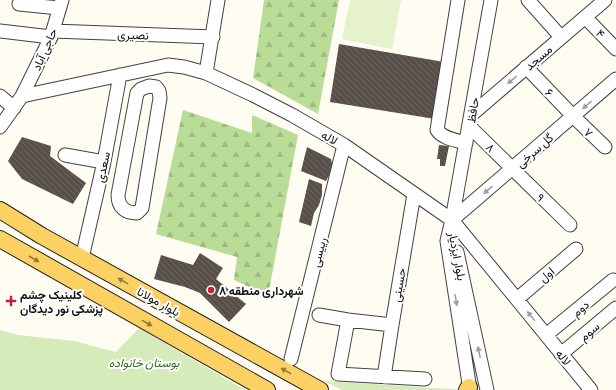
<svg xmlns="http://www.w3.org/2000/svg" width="616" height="390" font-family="Literata,Vazirmatn,serif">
	<defs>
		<pattern id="forest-firs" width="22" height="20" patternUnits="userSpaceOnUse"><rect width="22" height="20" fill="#b9dc97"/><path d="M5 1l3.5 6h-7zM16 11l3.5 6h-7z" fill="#9ebc81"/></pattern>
		<pattern id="building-back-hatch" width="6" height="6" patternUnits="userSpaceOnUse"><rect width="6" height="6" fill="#584f4b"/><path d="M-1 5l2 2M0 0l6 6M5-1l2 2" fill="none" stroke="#6b6461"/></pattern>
	</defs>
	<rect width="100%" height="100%" fill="#fffcf1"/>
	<path fill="#d5ebb9" d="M 139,328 L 245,390 L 0,390 L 0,330 L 18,335 L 74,341 L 116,352 Z
		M 324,381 L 466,390 L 342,390 Z"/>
	<path fill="url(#forest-firs)" d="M 264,0 L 339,0 L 318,114 L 253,78 Z
		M 183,110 L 252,133 L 252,115 L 298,135 L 268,296 L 234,280 L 237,257 L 156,234 Z"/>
	<path fill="#e6f2cb" d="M 350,0 L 401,0 L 392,49 L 342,39 Z"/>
	<path fill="url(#building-back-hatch)" d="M 339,44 L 444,62 L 435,119 L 330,102 Z
		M 22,137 L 51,146 L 50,156 L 86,183 L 73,204 L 22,179 L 8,161 Z
		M 439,145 L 449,146 L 445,166 L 440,166 L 440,159 L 437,159 Z
		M 307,147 L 331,159 L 333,168 L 326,181 L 301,171 Z
		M 309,179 L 322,184 L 322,195 L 319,205 L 314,213 L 311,226 L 299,222 Z
		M 200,253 L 223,268 L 216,279 L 246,304 L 229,322 L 200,293 L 185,287 L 154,279 L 161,255 L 193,265 Z"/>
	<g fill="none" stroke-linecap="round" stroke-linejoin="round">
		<g stroke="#424242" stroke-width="15">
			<path id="minor" d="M 458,0 L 437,130 C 443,139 456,140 466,143
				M 528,0 L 561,37
				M 19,4 L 59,8
				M 585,17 L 616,49
				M 0,31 L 51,37
				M 53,31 L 213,37
				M 526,67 L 573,116 L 605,147
				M 206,73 L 218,0
				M 149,86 L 156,87 L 159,91 L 160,98 L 142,208 L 137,213 C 125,213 118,207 118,195 L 137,93 L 141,89 Z
				M 0,96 L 14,108
				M 22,96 L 168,65 L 184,67 L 206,73 L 253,95 L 292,115 L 344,145 L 452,220 L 591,390
				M 471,115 L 605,0
				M 469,126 L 570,225
				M 0,127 L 22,96 L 51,37 L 62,0
				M 65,155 L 104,162
				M 452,220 L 616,79
				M 457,252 L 487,390
				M 82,258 L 104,162 L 120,75
				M 517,299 L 576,249
				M 319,315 L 348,320 L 392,325
				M 348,320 L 338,374 L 425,379
				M 546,335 L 613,280
				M 561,354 L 616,308
				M 291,359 L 344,145
				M 384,377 L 392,325 L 414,194
				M 470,390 L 447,241 L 452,220 L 491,0"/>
		</g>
		<g stroke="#202020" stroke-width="18">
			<path id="major" d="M 0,210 L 42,236 L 320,390
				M 0,239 L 267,390
				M 467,390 L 469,387"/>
		</g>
		<use href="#minor" stroke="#fff" stroke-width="13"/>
		<use href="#major" stroke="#fcd164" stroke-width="16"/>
	</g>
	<defs><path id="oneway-solid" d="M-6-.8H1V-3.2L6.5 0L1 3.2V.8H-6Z"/></defs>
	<g fill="#9f9f9f">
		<use href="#oneway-solid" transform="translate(512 80) rotate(140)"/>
		<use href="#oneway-solid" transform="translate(587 105) rotate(139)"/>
		<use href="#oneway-solid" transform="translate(488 190) rotate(139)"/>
		<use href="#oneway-solid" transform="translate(456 300) rotate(81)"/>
		<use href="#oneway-solid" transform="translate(531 316) rotate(-129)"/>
		<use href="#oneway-solid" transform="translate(479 352) rotate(-102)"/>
	</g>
	<g fill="#917a3e">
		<use href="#oneway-solid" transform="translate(34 259) rotate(30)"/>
		<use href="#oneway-solid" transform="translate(123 281) rotate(-151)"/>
		<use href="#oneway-solid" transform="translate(147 323) rotate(29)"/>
		<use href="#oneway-solid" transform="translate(286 371) rotate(-151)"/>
	</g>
	<g fill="#c42230" stroke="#fff" stroke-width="1.5">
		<circle cx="211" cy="290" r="4"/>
		<path d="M9 295h4v4h4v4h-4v4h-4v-4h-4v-4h4z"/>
	</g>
	<g text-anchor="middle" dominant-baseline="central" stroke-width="4" stroke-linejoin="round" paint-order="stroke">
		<g font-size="12" fill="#0f0f0f" stroke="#fff">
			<text transform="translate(601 33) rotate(46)">۴</text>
			<text transform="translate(133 34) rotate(2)">نصیری</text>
			<text transform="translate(44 49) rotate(-66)">حاجی آباد</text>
			<text transform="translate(538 57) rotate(-41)">مسجد</text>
			<text transform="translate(550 92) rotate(47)">۶</text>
			<text transform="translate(472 110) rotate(-81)">حافظ</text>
			<text transform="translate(589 132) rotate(44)">۷</text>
			<text transform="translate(330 137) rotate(30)">لاله</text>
			<text transform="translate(491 147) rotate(44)">۸</text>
			<text transform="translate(534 150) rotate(-41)">گل سرخی</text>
			<text transform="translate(102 167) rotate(-78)">سعدی</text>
			<text transform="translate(541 197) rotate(44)">۹</text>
			<text transform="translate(318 252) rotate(-76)">رییسی</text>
			<text transform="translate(458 256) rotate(79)">بلوار ایزدیار</text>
			<text transform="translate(546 274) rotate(-40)">اول</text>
			<text transform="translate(398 285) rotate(-80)">حسینی</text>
			<text transform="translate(159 301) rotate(29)">بلوار مولانا</text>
			<text transform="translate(580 308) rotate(-40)">دوم</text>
			<text transform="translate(589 331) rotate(-40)">سوم</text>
			<text transform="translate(564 357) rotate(51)">لاله</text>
		</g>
		<g font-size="12" font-weight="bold" fill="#0f0f0f" stroke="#fff" text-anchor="start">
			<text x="219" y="290">شهرداری منطقه ۸</text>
			<text x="20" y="294">کلینیک چشم<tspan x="20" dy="14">پزشکی نور دیدگان</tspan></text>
		</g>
		<g font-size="12" font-style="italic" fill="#2f691c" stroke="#fff">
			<text x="144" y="362">بوستان خانواده</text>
		</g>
	</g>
</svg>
